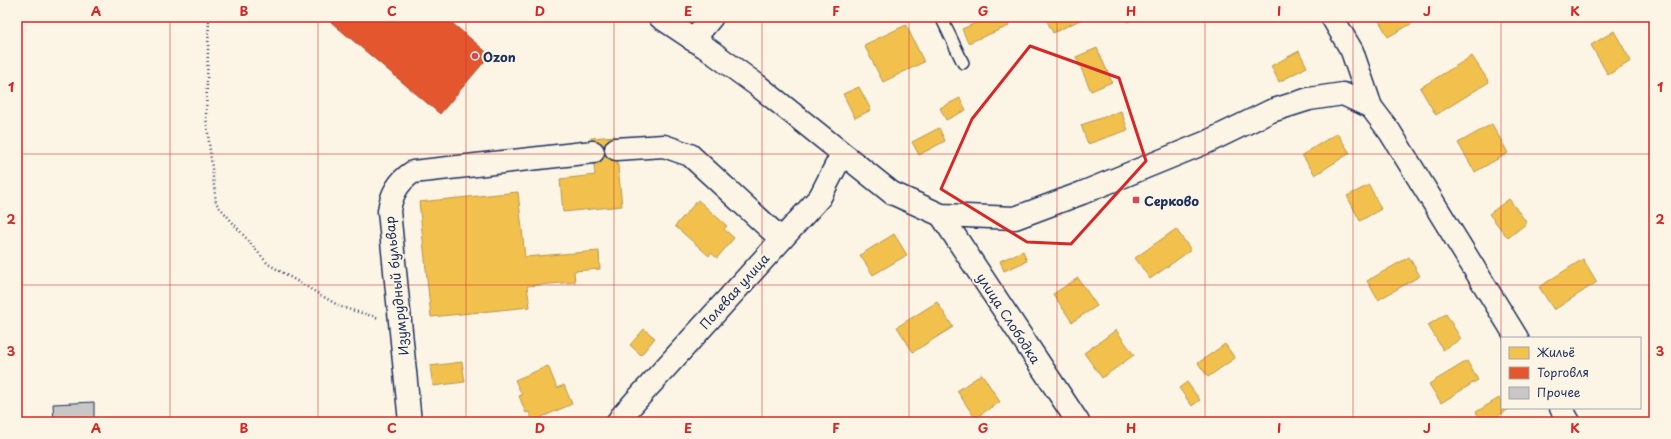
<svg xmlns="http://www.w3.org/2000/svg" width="1671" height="439" font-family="'Playpen Sans',sans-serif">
	<rect width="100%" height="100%" fill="#fcf5e5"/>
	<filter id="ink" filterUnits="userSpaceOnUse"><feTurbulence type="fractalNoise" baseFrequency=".025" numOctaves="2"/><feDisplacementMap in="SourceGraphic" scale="8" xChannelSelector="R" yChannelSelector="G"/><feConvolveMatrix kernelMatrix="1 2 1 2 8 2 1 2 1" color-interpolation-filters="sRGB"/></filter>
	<g filter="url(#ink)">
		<path fill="#f2c14e" stroke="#b29553" d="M 976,17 L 1005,17 L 1009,26 L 968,43 L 962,29 L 978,22 Z
			M 1045,17 L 1084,17 L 1084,18 L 1053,33 Z
			M 1125,17 L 1140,17 L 1127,22 Z
			M 1377,17 L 1423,17 L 1388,37 Z
			M 906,25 L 924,62 L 883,82 L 864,45 Z
			M 1614,31 L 1631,61 L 1608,75 L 1591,45 Z
			M 1097,48 L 1112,82 L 1091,91 L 1076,57 Z
			M 1299,51 L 1307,67 L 1279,82 L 1271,66 Z
			M 1472,56 L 1489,82 L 1436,115 L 1420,88 Z
			M 859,87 L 871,110 L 855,118 L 843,94 Z
			M 960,98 L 966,110 L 946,120 L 940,108 Z
			M 1121,111 L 1128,130 L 1088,144 L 1081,125 Z
			M 1492,124 L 1508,153 L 1475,172 L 1458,143 Z
			M 939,128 L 945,141 L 919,155 L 912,142 Z
			M 1337,133 L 1350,153 L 1315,175 L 1302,155 Z
			M 615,136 L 622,206 L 563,212 L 560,179 L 595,175 L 591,138 Z
			M 1369,185 L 1381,209 L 1360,221 L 1347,196 Z
			M 518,192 L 525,257 L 599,251 L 600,269 L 574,271 L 575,282 L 527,286 L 530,307 L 431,317 L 419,202 Z
			M 1509,199 L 1527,223 L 1508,238 L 1489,214 Z
			M 698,200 L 727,226 L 724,229 L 734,238 L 717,258 L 711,253 L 709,256 L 675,226 Z
			M 1176,229 L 1191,250 L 1150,279 L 1135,258 Z
			M 894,234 L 907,255 L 873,275 L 860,255 Z
			M 1023,251 L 1027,261 L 1004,271 L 1000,261 Z
			M 1409,257 L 1420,276 L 1378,300 L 1367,281 Z
			M 1583,259 L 1597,282 L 1554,310 L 1539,287 Z
			M 1078,278 L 1097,306 L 1072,322 L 1053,294 Z
			M 937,302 L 953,327 L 913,352 L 897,327 Z
			M 1446,314 L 1461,339 L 1443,350 L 1428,325 Z
			M 644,329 L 655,338 L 641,355 L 630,345 Z
			M 1116,330 L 1134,355 L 1102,378 L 1084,353 Z
			M 1225,344 L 1235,358 L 1208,377 L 1198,363 Z
			M 1467,361 L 1478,380 L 1441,403 L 1429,384 Z
			M 462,362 L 465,382 L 433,386 L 430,366 Z
			M 548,366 L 557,388 L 564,385 L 572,404 L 533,421 L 529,412 L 526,413 L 519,396 L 522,395 L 515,380 Z
			M 982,374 L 1000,402 L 975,418 L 957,391 Z
			M 1187,382 L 1200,400 L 1192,406 L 1179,388 Z
			M 1499,398 L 1502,402 L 1502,408 L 1506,408 L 1507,410 L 1489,422 L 1482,422 L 1476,412 Z"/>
		<path fill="#e4572e" stroke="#a84b3c" d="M 325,17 L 445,17 L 490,55 L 440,114 Z"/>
		<path fill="#c8c7c6" stroke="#1b2f5e" d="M 94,402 L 94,422 L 54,422 L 53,404 Z"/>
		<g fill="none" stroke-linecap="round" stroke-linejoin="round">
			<g stroke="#1b2f5e" stroke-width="14">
				<path id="service" d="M 941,17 L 963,63"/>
			</g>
			<g stroke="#1b2f5e" stroke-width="25">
				<path id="minor" d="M 1332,17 L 1352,51 L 1371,107
					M 693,40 L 712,17
					M 616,149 L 664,146 L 690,155 L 781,239
					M 941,215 L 1078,422
					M 410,422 L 389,211 C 391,195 399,181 413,172 L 593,152
					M 618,422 L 621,417 L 820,197 L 842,154"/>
			</g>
			<g stroke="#1b2f5e" stroke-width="25">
				<path id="secondary" d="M 660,17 L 705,47 L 757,85 L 892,193 L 941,215 L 1015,218 L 1082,193 L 1207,142 L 1271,111 L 1309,99 L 1343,94 L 1371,107 L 1390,132 L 1517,338
					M 1561,408 L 1569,422"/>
			</g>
			<path stroke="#1b2f5e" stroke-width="2.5" stroke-dasharray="1 3" stroke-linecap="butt" d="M 209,17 L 206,116 L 216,203 L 268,264 L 341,307 L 379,318"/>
			<use href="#service" stroke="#fcf5e5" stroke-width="11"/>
			<use href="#minor" stroke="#fcf5e5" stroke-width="22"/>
			<use href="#secondary" stroke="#fcf5e5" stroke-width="22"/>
		</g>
	</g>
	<path fill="none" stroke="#d62828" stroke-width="3" stroke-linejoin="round" d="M 1030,46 L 1119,78 L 1146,161 L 1071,244 L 1027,242 L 941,189 L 972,119 Z"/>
	<path fill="none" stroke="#d62828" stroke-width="1" stroke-opacity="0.55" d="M 170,17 L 170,422M 318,17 L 318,422M 466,17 L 466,422M 614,17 L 614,422M 762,17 L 762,422M 909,17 L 909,422M 1057,17 L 1057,422M 1205,17 L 1205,422M 1353,17 L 1353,422M 1501,17 L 1501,422M 17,154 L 1654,154M 17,285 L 1654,285"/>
	<g fill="#d1495b" stroke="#fcf5e5" stroke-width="1.5">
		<circle cx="475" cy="56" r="4"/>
		<rect x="1132" y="196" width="8" height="8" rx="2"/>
	</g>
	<g text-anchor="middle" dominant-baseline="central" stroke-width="4" stroke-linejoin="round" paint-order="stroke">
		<g font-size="13" font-weight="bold" fill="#1b2f5e" stroke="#fcf5e5" text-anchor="start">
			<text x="483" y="56">Ozon</text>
			<text x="1144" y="200">Серково</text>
		</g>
		<g font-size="13" fill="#1b2f5e" stroke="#fcf5e5">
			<text transform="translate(396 286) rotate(-96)">Изумрудный бульвар</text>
			<text transform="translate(734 291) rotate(-48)">Полевая улица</text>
			<text transform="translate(1009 318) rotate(57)">улица Слободка</text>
		</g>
	</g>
	<rect width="1671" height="439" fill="none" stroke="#fcf5e5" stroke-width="44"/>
	<rect x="1501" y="337" width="140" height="72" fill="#fcf5e5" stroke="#a2a6af"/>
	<rect x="1509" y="347" width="20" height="12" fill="#f2c14e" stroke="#a2a6af"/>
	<text x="1537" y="357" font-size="12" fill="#1b2f5e">Жильё</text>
	<rect x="1509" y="367" width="20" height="12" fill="#e4572e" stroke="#a2a6af"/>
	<text x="1537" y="377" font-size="12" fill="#1b2f5e">Торговля</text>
	<rect x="1509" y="387" width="20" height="12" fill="#c8c7c6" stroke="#a2a6af"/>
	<text x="1537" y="397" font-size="12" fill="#1b2f5e">Прочее</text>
	<rect x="22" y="22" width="1627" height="395" fill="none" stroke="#d62828" stroke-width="1.5"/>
	<g font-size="13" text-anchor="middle" font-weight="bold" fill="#d62828">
		<text x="96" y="16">A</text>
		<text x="244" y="16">B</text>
		<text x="392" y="16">C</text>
		<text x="540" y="16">D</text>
		<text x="688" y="16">E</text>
		<text x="836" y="16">F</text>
		<text x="983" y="16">G</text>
		<text x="1131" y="16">H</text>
		<text x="1279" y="16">I</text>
		<text x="1427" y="16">J</text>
		<text x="1575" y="16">K</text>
		<text x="11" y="92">1</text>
		<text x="1660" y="92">1</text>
		<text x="11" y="224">2</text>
		<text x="1660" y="224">2</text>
		<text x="11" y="356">3</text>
		<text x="1660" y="356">3</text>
		<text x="96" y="433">A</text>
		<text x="244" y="433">B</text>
		<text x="392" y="433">C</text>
		<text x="540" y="433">D</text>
		<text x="688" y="433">E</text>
		<text x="836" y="433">F</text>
		<text x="983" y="433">G</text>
		<text x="1131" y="433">H</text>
		<text x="1279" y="433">I</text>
		<text x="1427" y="433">J</text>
		<text x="1575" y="433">K</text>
	</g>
</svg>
